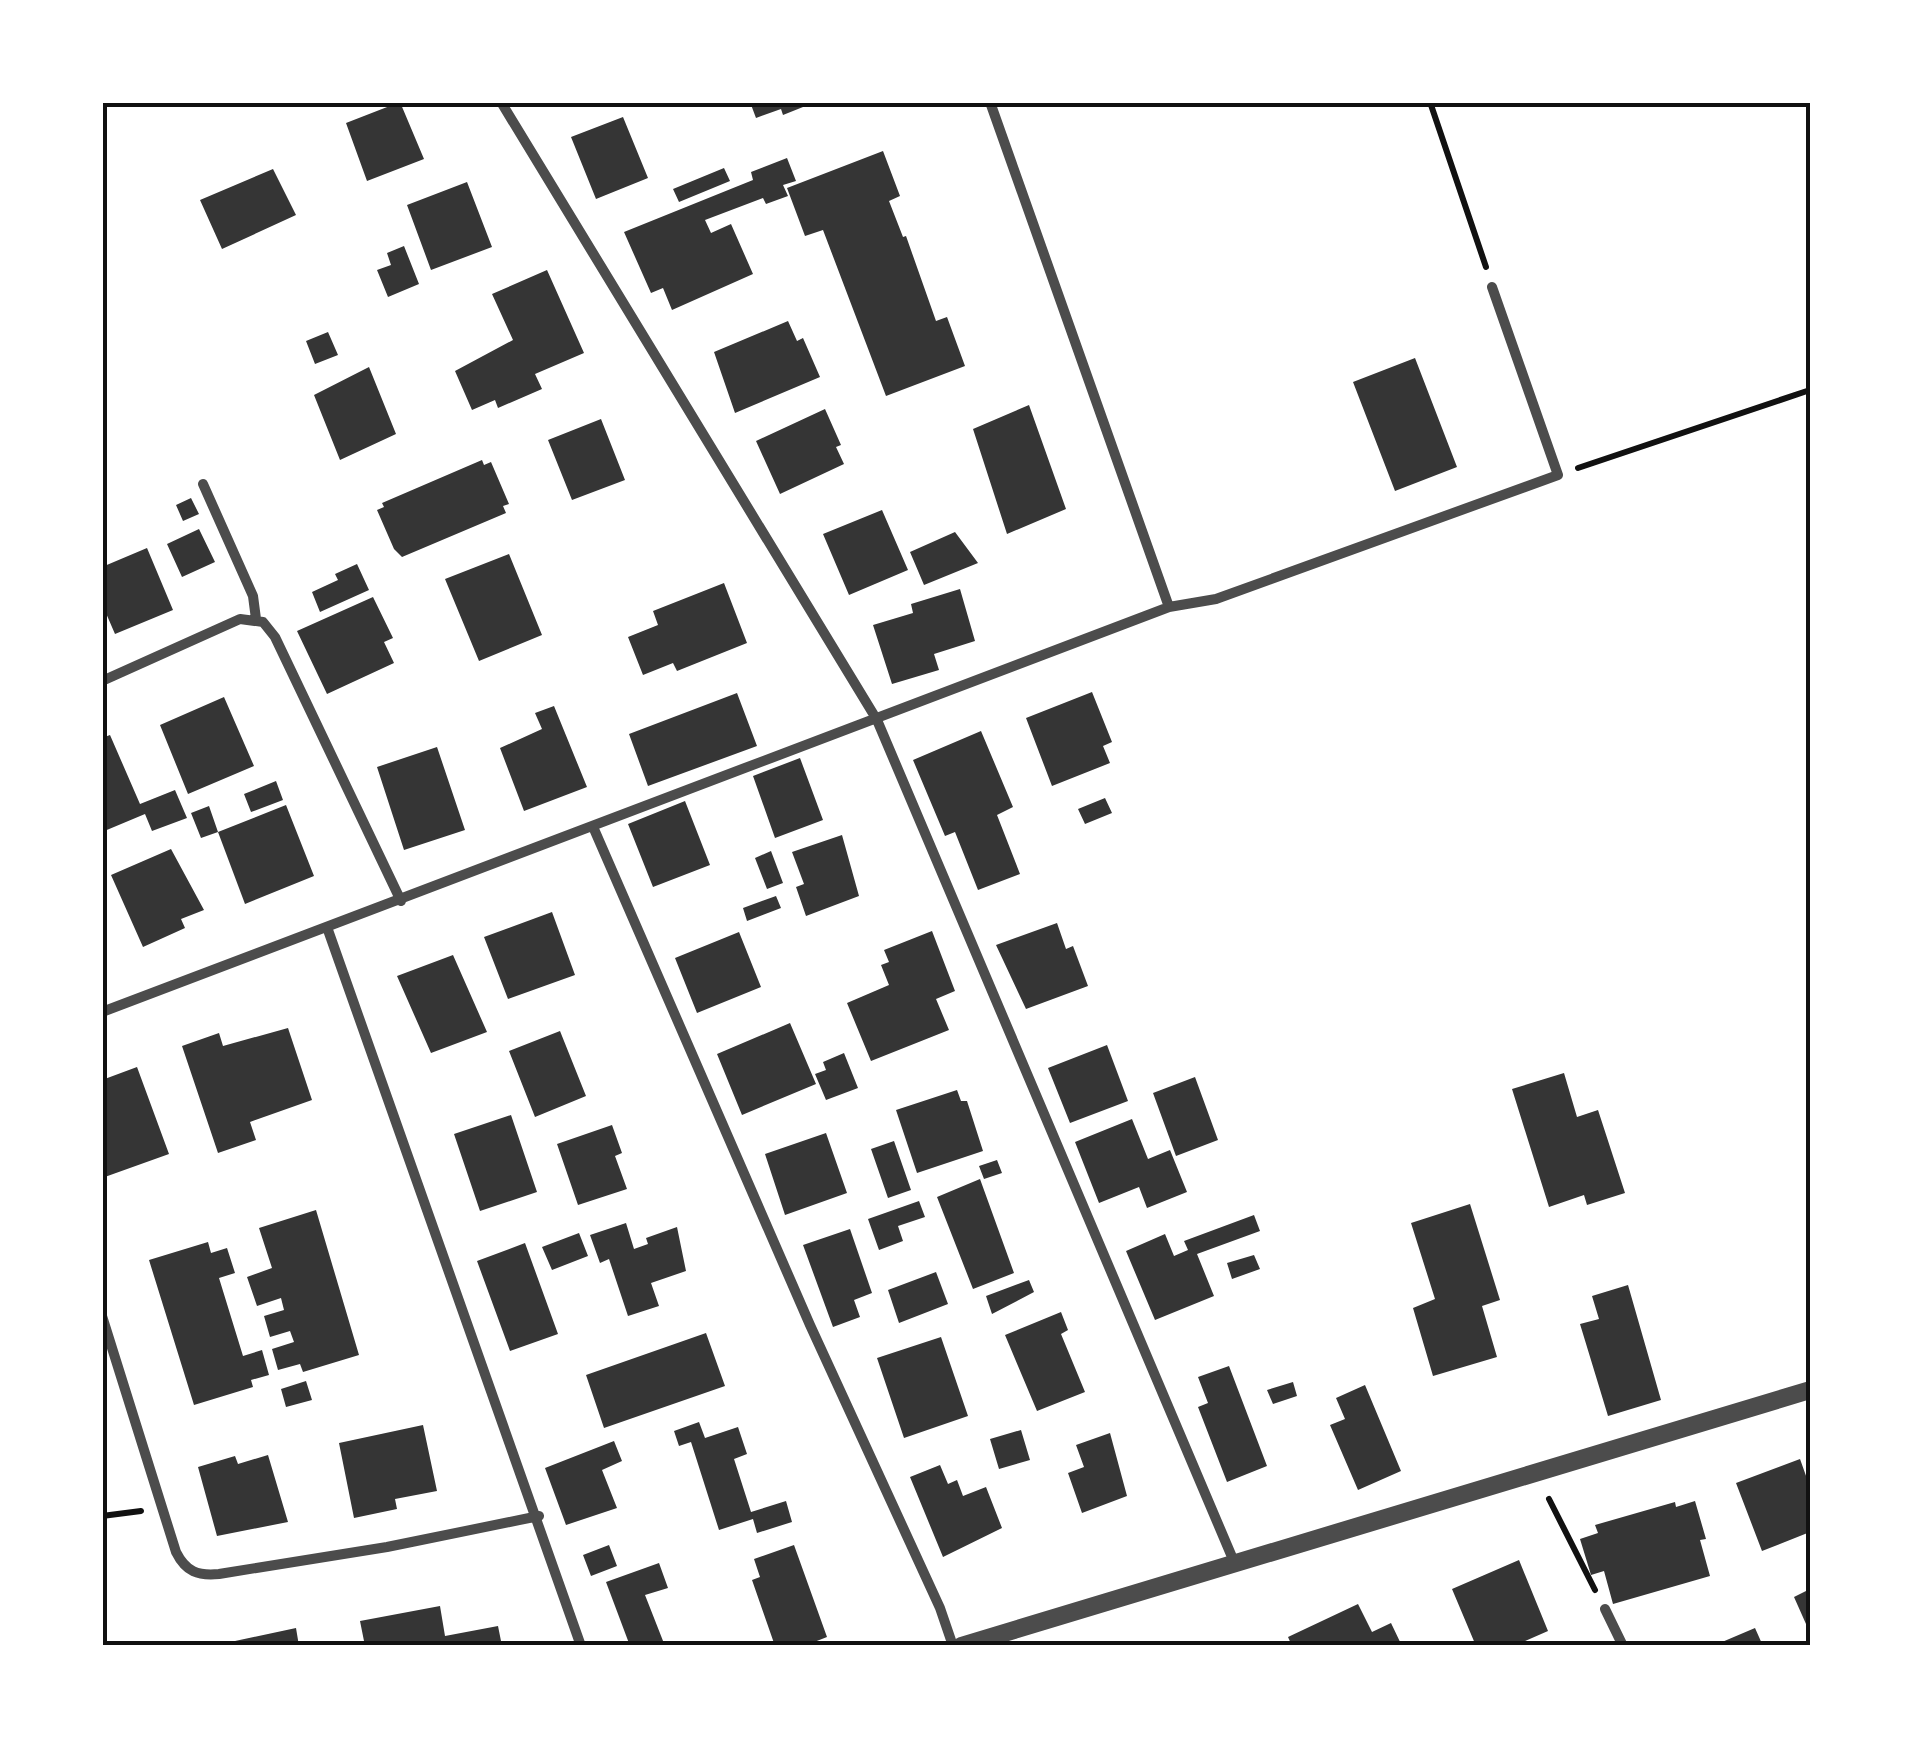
<svg xmlns="http://www.w3.org/2000/svg" width="1913" height="1748" font-family="'Titillium Web',sans-serif">
	<rect width="100%" height="100%" fill="#fff"/>
	<path fill="#353535" d="M 400,102 L 424,159 L 367,181 L 346,123 Z
		M 750,102 L 813,102 L 813,103 L 783,115 L 781,109 L 756,118 Z
		M 623,117 L 648,178 L 596,199 L 571,137 Z
		M 883,151 L 900,196 L 889,201 L 903,237 L 906,236 L 936,321 L 947,317 L 965,366 L 886,396 L 823,230 L 805,236 L 787,188 Z
		M 787,158 L 796,181 L 783,185 L 788,196 L 766,204 L 763,198 L 705,220 L 711,233 L 731,224 L 753,274 L 672,310 L 663,288 L 651,293 L 624,232 L 753,180 L 751,172 Z
		M 724,168 L 730,181 L 679,202 L 673,189 Z
		M 273,169 L 296,215 L 222,249 L 200,200 Z
		M 467,182 L 492,247 L 431,270 L 407,205 Z
		M 404,246 L 419,284 L 388,297 L 377,270 L 391,265 L 387,253 Z
		M 547,270 L 584,353 L 535,374 L 542,389 L 498,408 L 495,400 L 472,410 L 455,371 L 513,340 L 492,294 Z
		M 788,321 L 797,341 L 803,338 L 820,377 L 735,413 L 714,352 Z
		M 328,332 L 338,355 L 315,364 L 306,341 Z
		M 1415,358 L 1457,467 L 1395,491 L 1353,382 Z
		M 369,367 L 396,434 L 340,460 L 314,395 Z
		M 1029,405 L 1066,509 L 1007,534 L 973,429 Z
		M 825,409 L 841,445 L 836,447 L 844,464 L 780,494 L 756,441 Z
		M 601,419 L 625,480 L 572,500 L 548,440 Z
		M 482,460 L 484,465 L 491,462 L 509,504 L 503,506 L 506,513 L 402,557 L 394,549 L 377,510 L 384,507 L 382,503 Z
		M 191,498 L 199,514 L 183,521 L 176,505 Z
		M 882,510 L 908,570 L 849,595 L 823,534 Z
		M 199,529 L 215,562 L 182,577 L 167,544 Z
		M 955,532 L 978,563 L 924,585 L 910,552 Z
		M 147,548 L 173,610 L 115,634 L 102,604 L 102,567 Z
		M 509,554 L 542,635 L 479,661 L 445,579 Z
		M 357,564 L 369,590 L 320,612 L 312,592 L 338,580 L 335,574 Z
		M 724,583 L 747,643 L 677,671 L 673,663 L 643,675 L 628,637 L 658,625 L 653,611 Z
		M 960,589 L 975,641 L 934,654 L 939,670 L 892,684 L 873,625 L 913,613 L 911,604 Z
		M 373,597 L 393,638 L 384,642 L 394,663 L 327,694 L 297,631 Z
		M 1092,692 L 1112,742 L 1103,746 L 1110,763 L 1052,786 L 1026,718 Z
		M 737,693 L 757,746 L 648,786 L 629,734 Z
		M 224,697 L 254,766 L 188,794 L 160,725 Z
		M 554,706 L 587,787 L 524,811 L 500,748 L 542,729 L 535,713 Z
		M 981,731 L 1013,807 L 997,815 L 1020,874 L 978,890 L 955,832 L 945,836 L 913,760 Z
		M 110,735 L 140,804 L 175,790 L 187,818 L 152,831 L 145,814 L 102,832 L 102,738 Z
		M 437,747 L 465,830 L 404,850 L 377,767 Z
		M 800,758 L 823,820 L 775,838 L 753,776 Z
		M 276,781 L 283,800 L 251,812 L 244,794 Z
		M 1105,798 L 1112,813 L 1085,824 L 1078,809 Z
		M 685,801 L 710,865 L 653,887 L 628,824 Z
		M 286,805 L 314,876 L 245,904 L 218,832 Z
		M 209,806 L 218,832 L 201,838 L 191,813 Z
		M 842,835 L 859,896 L 806,916 L 796,887 L 804,884 L 792,852 Z
		M 171,849 L 204,910 L 181,919 L 185,928 L 143,947 L 111,875 Z
		M 771,851 L 783,883 L 767,889 L 755,858 Z
		M 776,896 L 781,908 L 747,921 L 743,908 Z
		M 552,912 L 575,975 L 508,999 L 484,937 Z
		M 1057,923 L 1066,949 L 1073,946 L 1088,986 L 1026,1009 L 996,945 Z
		M 932,931 L 955,991 L 936,999 L 949,1030 L 871,1061 L 847,1003 L 889,985 L 881,965 L 889,962 L 884,950 Z
		M 739,932 L 761,987 L 697,1013 L 675,958 Z
		M 453,955 L 487,1032 L 431,1053 L 397,976 Z
		M 790,1023 L 816,1084 L 742,1115 L 717,1054 Z
		M 288,1028 L 312,1100 L 250,1122 L 256,1140 L 218,1153 L 182,1046 L 219,1033 L 223,1046 Z
		M 560,1031 L 586,1096 L 535,1117 L 509,1051 Z
		M 1107,1045 L 1128,1101 L 1070,1123 L 1048,1068 Z
		M 844,1053 L 858,1088 L 826,1100 L 815,1074 L 826,1070 L 823,1062 Z
		M 137,1067 L 169,1154 L 102,1178 L 102,1080 Z
		M 1564,1073 L 1577,1117 L 1598,1110 L 1625,1193 L 1587,1205 L 1584,1195 L 1549,1207 L 1512,1089 Z
		M 1195,1077 L 1218,1140 L 1176,1156 L 1153,1093 Z
		M 957,1090 L 961,1101 L 967,1101 L 983,1151 L 917,1173 L 896,1110 Z
		M 511,1115 L 537,1192 L 480,1211 L 454,1134 Z
		M 1132,1119 L 1148,1159 L 1170,1150 L 1187,1192 L 1147,1208 L 1139,1187 L 1099,1203 L 1075,1142 Z
		M 612,1125 L 622,1153 L 615,1156 L 627,1189 L 578,1205 L 557,1144 Z
		M 826,1133 L 847,1193 L 785,1215 L 765,1154 Z
		M 894,1141 L 911,1190 L 888,1198 L 871,1149 Z
		M 997,1160 L 1002,1173 L 984,1179 L 979,1166 Z
		M 980,1179 L 1014,1273 L 973,1289 L 937,1197 Z
		M 919,1201 L 925,1217 L 898,1226 L 903,1241 L 879,1250 L 868,1219 Z
		M 1470,1204 L 1500,1300 L 1482,1306 L 1497,1357 L 1433,1376 L 1413,1308 L 1435,1299 L 1411,1223 Z
		M 316,1210 L 359,1355 L 303,1372 L 300,1364 L 278,1370 L 272,1349 L 294,1342 L 290,1331 L 270,1337 L 264,1316 L 284,1310 L 281,1298 L 257,1306 L 247,1277 L 272,1268 L 259,1228 Z
		M 1254,1215 L 1260,1231 L 1197,1254 L 1214,1296 L 1155,1320 L 1126,1251 L 1165,1234 L 1174,1256 L 1188,1250 L 1184,1241 Z
		M 626,1223 L 634,1249 L 648,1244 L 646,1238 L 677,1227 L 686,1271 L 651,1283 L 659,1306 L 628,1316 L 609,1259 L 600,1263 L 590,1235 Z
		M 850,1229 L 872,1293 L 854,1300 L 860,1317 L 833,1327 L 803,1245 Z
		M 579,1233 L 588,1256 L 552,1270 L 542,1247 Z
		M 208,1242 L 211,1253 L 227,1248 L 235,1273 L 219,1278 L 243,1356 L 262,1350 L 269,1375 L 251,1380 L 253,1387 L 194,1405 L 149,1260 Z
		M 525,1243 L 558,1334 L 510,1351 L 477,1261 Z
		M 1254,1255 L 1260,1269 L 1232,1279 L 1227,1263 Z
		M 936,1272 L 948,1304 L 899,1323 L 888,1290 Z
		M 1029,1280 L 1034,1292 L 992,1314 L 986,1296 Z
		M 1628,1285 L 1661,1400 L 1608,1416 L 1580,1324 L 1599,1319 L 1592,1296 Z
		M 1061,1312 L 1068,1330 L 1061,1334 L 1085,1392 L 1037,1411 L 1005,1335 Z
		M 706,1333 L 725,1386 L 604,1428 L 586,1375 Z
		M 941,1337 L 968,1416 L 904,1438 L 877,1358 Z
		M 1229,1366 L 1267,1466 L 1227,1482 L 1198,1407 L 1208,1403 L 1198,1377 Z
		M 306,1381 L 312,1400 L 286,1407 L 281,1389 Z
		M 1293,1382 L 1297,1396 L 1273,1404 L 1267,1390 Z
		M 1365,1385 L 1401,1471 L 1358,1490 L 1330,1425 L 1345,1419 L 1336,1398 Z
		M 699,1422 L 705,1438 L 738,1427 L 747,1454 L 734,1459 L 751,1512 L 786,1501 L 792,1522 L 757,1533 L 753,1519 L 719,1530 L 691,1442 L 679,1446 L 674,1431 Z
		M 423,1425 L 437,1491 L 395,1499 L 397,1509 L 354,1518 L 339,1443 Z
		M 1021,1430 L 1030,1460 L 999,1469 L 990,1439 Z
		M 1110,1433 L 1127,1496 L 1082,1513 L 1068,1473 L 1084,1467 L 1076,1445 Z
		M 614,1441 L 622,1461 L 602,1470 L 617,1508 L 566,1525 L 545,1468 Z
		M 268,1455 L 288,1522 L 217,1536 L 198,1467 L 235,1456 L 238,1464 Z
		M 1800,1459 L 1810,1487 L 1810,1532 L 1762,1551 L 1736,1483 Z
		M 940,1465 L 948,1484 L 957,1480 L 963,1496 L 986,1487 L 1002,1528 L 943,1557 L 910,1477 Z
		M 1695,1501 L 1706,1539 L 1700,1540 L 1710,1576 L 1613,1604 L 1604,1571 L 1591,1575 L 1580,1539 L 1598,1533 L 1595,1525 L 1675,1502 L 1676,1507 Z
		M 609,1545 L 617,1566 L 591,1576 L 583,1555 Z
		M 794,1545 L 827,1637 L 804,1646 L 775,1646 L 752,1580 L 760,1577 L 754,1559 Z
		M 1519,1560 L 1548,1631 L 1514,1646 L 1476,1646 L 1452,1589 Z
		M 659,1563 L 668,1588 L 645,1595 L 665,1646 L 630,1646 L 606,1582 Z
		M 1810,1589 L 1810,1633 L 1794,1597 Z
		M 1358,1604 L 1372,1632 L 1391,1623 L 1402,1646 L 1292,1646 L 1288,1637 Z
		M 440,1606 L 445,1636 L 498,1626 L 502,1646 L 365,1646 L 360,1621 Z
		M 296,1628 L 299,1646 L 221,1646 L 221,1644 Z
		M 1755,1628 L 1763,1646 L 1715,1646 L 1715,1645 Z"/>
	<g fill="none" stroke-linecap="round" stroke-linejoin="round">
		<path stroke="#111" stroke-width="6" d="M 1430,102 L 1486,267
			M 1578,468 L 1810,390
			M 1549,1499 L 1595,1590
			M 102,1516 L 141,1511"/>
		<path stroke="#4c4c4c" stroke-width="10" d="M 501,102 L 877,720 L 1235,1564
			M 990,102 L 1169,607
			M 203,484 L 253,596 L 256,619
			M 102,681 L 240,619 L 263,622 L 275,637 L 401,901
			M 594,829 L 810,1325 L 940,1608 L 953,1646
			M 328,930 L 581,1646
			M 102,1012 L 1169,607 L 1216,599 L 1558,475 L 1492,287
			M 102,1316 L 176,1552 C 186,1572 198,1576 219,1574 L 387,1547 L 539,1516
			M 1605,1609 L 1623,1646"/>
		<path stroke="#4c4c4c" stroke-width="18" d="M 961,1646 L 1810,1390"/>
	</g>
	<rect width="1913" height="1748" fill="none" stroke="#ffffff" stroke-width="210"/>
	<rect x="105" y="105" width="1703" height="1538" fill="none" stroke="#111" stroke-width="4"/>
</svg>
